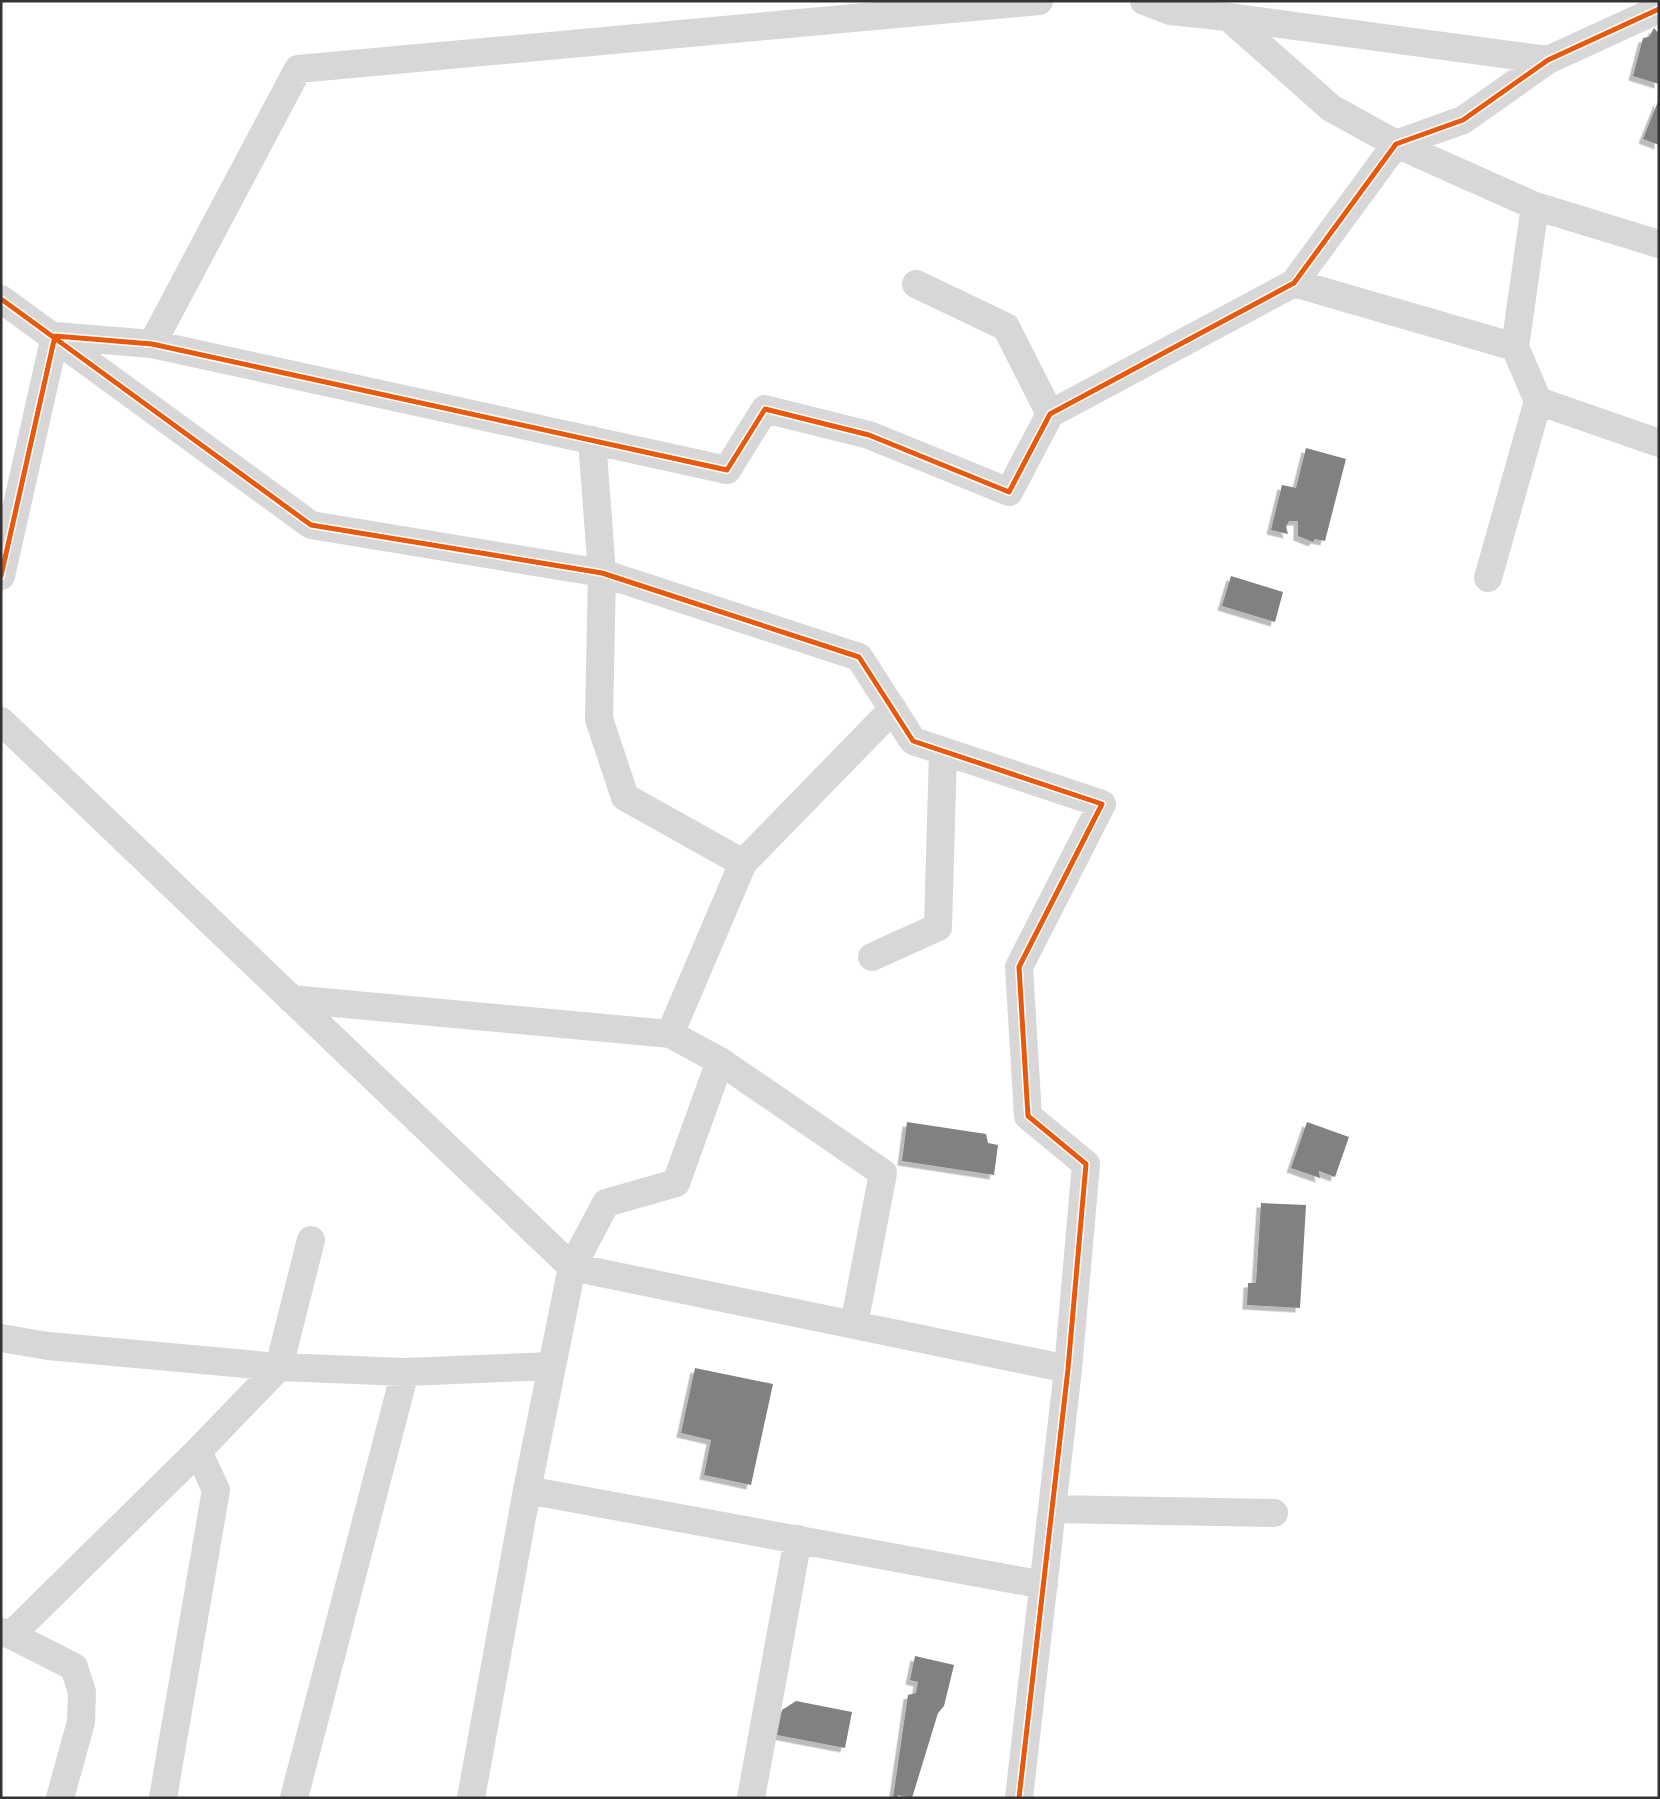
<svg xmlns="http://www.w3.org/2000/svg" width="1660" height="1799" font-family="'Archivo Narrow',sans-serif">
	<defs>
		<filter id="shadow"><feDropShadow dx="-4.5" dy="4.5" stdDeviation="0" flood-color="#0004"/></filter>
	</defs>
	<rect width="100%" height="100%" fill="#fff"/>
	<path fill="#818181" filter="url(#shadow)" d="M 1654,28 L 1659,34 L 1659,84 L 1633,76 L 1643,38 L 1649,37 Z
		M 1659,99 L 1659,145 L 1643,139 Z
		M 1306,448 L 1346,459 L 1325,541 L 1315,539 L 1313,542 L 1298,536 L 1298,521 L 1289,521 L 1286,527 L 1288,534 L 1271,530 L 1282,485 L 1296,488 Z
		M 1231,576 L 1283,592 L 1275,622 L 1222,606 Z
		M 907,1122 L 986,1134 L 988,1143 L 998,1145 L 994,1175 L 902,1161 Z
		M 1307,1122 L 1349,1137 L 1335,1177 L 1319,1171 L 1320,1178 L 1291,1168 Z
		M 1261,1203 L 1306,1205 L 1300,1308 L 1247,1305 L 1248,1283 L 1256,1283 Z
		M 695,1368 L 773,1384 L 751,1485 L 704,1475 L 711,1440 L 681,1433 Z
		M 915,1656 L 954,1665 L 944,1706 L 938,1713 L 912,1798 L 898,1795 L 897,1798 L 893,1798 L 908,1695 L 916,1693 L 918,1682 L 910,1680 Z
		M 796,1701 L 852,1712 L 845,1748 L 777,1735 L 782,1710 Z"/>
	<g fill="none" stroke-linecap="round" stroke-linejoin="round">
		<path stroke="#d7d7d7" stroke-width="28" d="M 1144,1 L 1170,11 L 1228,17 L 1548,60
			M 1228,17 L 1331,108 L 1396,144 L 1535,206 L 1659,244
			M 1294,283 L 1515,347
			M 916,284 L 1006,327 L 1050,414
			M 1,299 L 311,525 L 602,573 L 859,657 L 913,741 L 1102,804 L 1019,967 L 1028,1116 L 1086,1164 L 1068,1369 L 1019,1798
			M 152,344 L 298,69 L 1039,1
			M 1538,401 L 1659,443
			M 592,440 L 602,573 L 599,719 L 625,797 L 743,863
			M 1,576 L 55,336 L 152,344 L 727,470 L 765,409 L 869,435 L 1009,492 L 1050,414 L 1294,283 L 1396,144 L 1463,120 L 1548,60 L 1659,9
			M 1488,578 L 1538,401 L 1515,347 L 1535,206
			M 1,721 L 572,1267 L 1068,1369
			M 872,957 L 938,927 L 943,751
			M 291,999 L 670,1034 L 720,1061 L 883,1173 L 854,1325
			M 670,1034 L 743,863 L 893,709
			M 1,1338 L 48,1346 L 279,1367 L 405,1372 L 551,1366
			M 527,1490 L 1044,1585
			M 1052,1509 L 1274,1513
			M 1,1632 L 11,1635 L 74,1667 L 82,1692 L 81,1722 L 60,1798
			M 11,1635 L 198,1451 L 279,1367 L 311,1240
			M 163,1798 L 216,1490 L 198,1451
			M 294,1798 L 405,1372
			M 471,1798 L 527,1490 L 572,1267 L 606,1203 L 676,1183 L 720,1061
			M 751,1798 L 798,1539"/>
		<g stroke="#fff" stroke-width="8">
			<path id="cycleway" d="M 1,299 L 311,525 L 602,573 L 859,657 L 913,741 L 1102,804 L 1019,967 L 1028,1116 L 1086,1164 L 1068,1369 L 1019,1798
				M 1,576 L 55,336 L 152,344 L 727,470 L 765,409 L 869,435 L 1009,492 L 1050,414 L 1294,283 L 1396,144 L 1463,120 L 1548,60 L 1659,9"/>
		</g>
		<use href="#cycleway" stroke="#e8590c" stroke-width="5"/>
	</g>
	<rect width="1660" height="1799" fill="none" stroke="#333333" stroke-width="5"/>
</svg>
